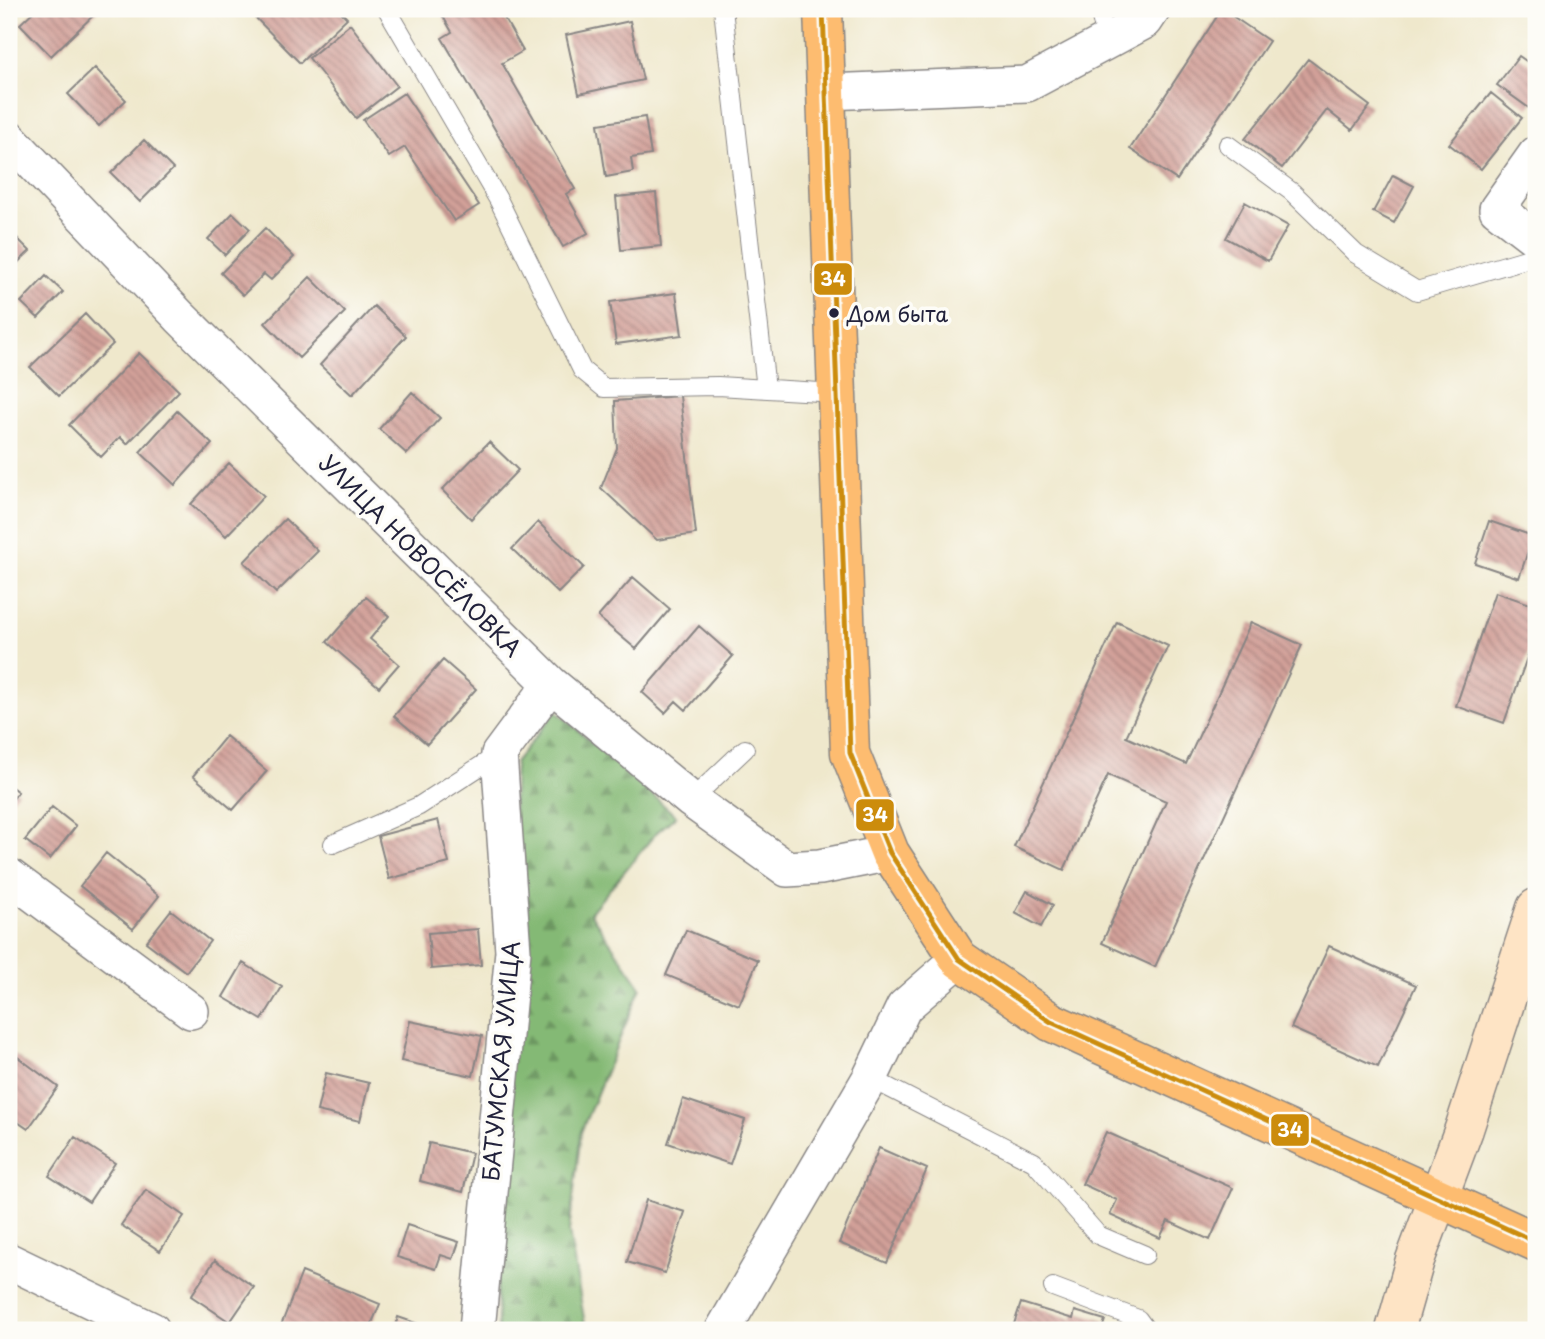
<svg xmlns="http://www.w3.org/2000/svg" width="1545" height="1339" font-family="'Playpen Sans',sans-serif">
	<defs>
		<pattern id="forest-firs" width="22" height="20" patternUnits="userSpaceOnUse" patternTransform="scale(1.75)"><rect width="22" height="20" fill="#84b975"/><path d="M5 1l3.5 6h-7zM16 11l3.5 6h-7z" fill="#6c9661"/></pattern>
		<pattern id="building-back-hatch" width="6" height="6" patternUnits="userSpaceOnUse" patternTransform="scale(1.75)"><rect width="6" height="6" fill="#d2a099"/><path d="M-1 5l2 2M0 0l6 6M5-1l2 2" fill="none" stroke="#aa827e"/></pattern>
	</defs>
	<rect width="100%" height="100%" fill="#fdfcf7"/>
	<filter id="ink" filterUnits="userSpaceOnUse"><feTurbulence type="fractalNoise" baseFrequency=".0143" numOctaves="2"/><feDisplacementMap in="SourceGraphic" scale="14" xChannelSelector="R" yChannelSelector="G"/><feConvolveMatrix kernelMatrix="1 2 1 2 8 2 1 2 1" color-interpolation-filters="sRGB"/></filter>
	<filter id="wash" filterUnits="userSpaceOnUse"><feTurbulence type="fractalNoise" baseFrequency=".00686" numOctaves="4" result="noise"/><feDisplacementMap in="SourceGraphic" scale="28" xChannelSelector="R" yChannelSelector="G"/><feGaussianBlur stdDeviation="1.57" result="paint"/><feColorMatrix in="noise" values="0 0 0 0 0 0 0 0 0 0 0 0 0 0 0 0 0 1.4 0 .05"/><feComposite in="paint" operator="in"/></filter>
	<g filter="url(#wash)">
		<rect width="100%" height="100%" fill="#efe8cc"/>
		<path fill="url(#forest-firs)" stroke="#536e58" stroke-width="2" d="M 556,711 L 676,816 L 656,833 L 590,913 L 641,987 L 581,1132 L 569,1232 L 586,1330 L 498,1330 L 496,1239 L 515,762 Z"/>
		<g id="blocks">
			<path fill="url(#building-back-hatch)" d="M 36,9 L 100,9 L 51,56 L 20,24 Z
				M 247,9 L 338,9 L 347,18 L 300,63 Z
				M 448,9 L 499,9 L 523,51 L 502,63 L 575,189 L 566,194 L 588,233 L 563,247 L 442,38 L 452,32 L 441,13 Z
				M 1222,9 L 1269,41 L 1177,180 L 1130,149 Z
				M 630,21 L 643,80 L 579,94 L 566,35 Z
				M 350,24 L 397,86 L 356,118 L 309,58 Z
				M 1519,56 L 1536,68 L 1536,98 L 1529,108 L 1497,85 Z
				M 1308,59 L 1370,106 L 1352,130 L 1327,110 L 1282,168 L 1245,139 Z
				M 95,68 L 126,100 L 99,126 L 68,94 Z
				M 404,93 L 479,205 L 454,221 L 405,147 L 389,157 L 363,120 Z
				M 1491,93 L 1522,118 L 1481,169 L 1449,144 Z
				M 645,117 L 651,155 L 631,158 L 633,172 L 606,177 L 598,124 Z
				M 144,140 L 173,169 L 140,202 L 111,173 Z
				M 1393,175 L 1414,186 L 1394,223 L 1373,212 Z
				M 656,193 L 661,246 L 621,250 L 616,197 Z
				M 1245,202 L 1288,226 L 1268,261 L 1226,238 Z
				M 233,213 L 250,229 L 225,255 L 208,239 Z
				M 265,228 L 294,257 L 271,280 L 264,274 L 243,295 L 221,273 Z
				M 9,230 L 30,251 L 9,271 Z
				M 46,276 L 63,292 L 38,318 L 21,302 Z
				M 310,277 L 345,312 L 299,358 L 265,323 Z
				M 676,293 L 682,335 L 616,344 L 610,302 Z
				M 374,306 L 406,336 L 352,395 L 320,365 Z
				M 85,314 L 113,344 L 59,396 L 30,367 Z
				M 139,353 L 179,391 L 127,444 L 120,437 L 101,457 L 69,425 Z
				M 412,392 L 440,418 L 407,454 L 379,429 Z
				M 680,396 L 696,534 L 657,540 L 601,488 L 617,448 L 615,401 Z
				M 177,411 L 212,444 L 175,485 L 140,452 Z
				M 489,442 L 518,470 L 471,519 L 442,490 Z
				M 229,463 L 264,496 L 226,536 L 191,504 Z
				M 285,519 L 318,551 L 276,593 L 244,562 Z
				M 1489,521 L 1533,536 L 1519,578 L 1475,563 Z
				M 538,522 L 584,567 L 558,593 L 512,549 Z
				M 633,577 L 670,609 L 636,649 L 598,617 Z
				M 1495,592 L 1536,606 L 1536,632 L 1504,723 L 1456,706 Z
				M 366,597 L 389,616 L 370,639 L 399,664 L 379,687 L 327,642 Z
				M 1117,622 L 1168,646 L 1126,737 L 1186,764 L 1251,622 L 1302,645 L 1155,967 L 1102,943 L 1166,801 L 1108,775 L 1064,870 L 1014,847 Z
				M 699,626 L 733,656 L 686,710 L 676,701 L 665,713 L 642,692 Z
				M 443,660 L 476,689 L 427,744 L 394,716 Z
				M 226,736 L 267,771 L 233,810 L 193,776 Z
				M 9,785 L 18,792 L 9,804 Z
				M 52,807 L 76,826 L 50,859 L 25,840 Z
				M 438,820 L 449,863 L 389,879 L 378,836 Z
				M 106,853 L 159,896 L 133,929 L 80,886 Z
				M 1027,891 L 1053,905 L 1041,927 L 1015,913 Z
				M 171,910 L 210,941 L 186,972 L 146,942 Z
				M 478,929 L 481,965 L 431,969 L 428,933 Z
				M 686,930 L 758,960 L 739,1005 L 666,975 Z
				M 1329,946 L 1416,985 L 1378,1067 L 1291,1028 Z
				M 243,963 L 282,987 L 262,1020 L 223,997 Z
				M 410,1021 L 482,1036 L 473,1076 L 401,1061 Z
				M 15,1055 L 58,1087 L 28,1129 L 9,1116 L 9,1064 Z
				M 326,1073 L 369,1083 L 360,1121 L 317,1111 Z
				M 683,1099 L 745,1120 L 730,1164 L 668,1143 Z
				M 1106,1132 L 1233,1188 L 1210,1240 L 1168,1221 L 1160,1238 L 1110,1215 L 1117,1200 L 1082,1184 Z
				M 75,1137 L 115,1163 L 89,1202 L 49,1176 Z
				M 429,1143 L 472,1153 L 463,1192 L 420,1181 Z
				M 879,1148 L 927,1169 L 887,1263 L 839,1243 Z
				M 146,1190 L 184,1216 L 160,1251 L 121,1225 Z
				M 646,1200 L 685,1212 L 665,1273 L 627,1262 Z
				M 407,1225 L 459,1242 L 453,1259 L 441,1255 L 436,1269 L 397,1257 Z
				M 215,1260 L 254,1287 L 230,1322 L 191,1296 Z
				M 302,1272 L 380,1304 L 369,1330 L 280,1328 Z
				M 1021,1303 L 1073,1319 L 1075,1311 L 1105,1320 L 1103,1326 L 1115,1330 L 1012,1330 Z
				M 398,1317 L 436,1330 L 394,1330 Z"/>
		</g>
	</g>
	<g filter="url(#ink)">
		<use href="#blocks" fill-opacity="0" stroke="#888584" stroke-width="2"/>
		<g fill="none" stroke-linecap="round" stroke-linejoin="round">
			<g stroke="#888584" stroke-width="20">
				<path id="lane" d="M 387,9 L 499,201 L 582,370 L 604,388 L 718,386 L 837,393
					M 723,9 L 766,389
					M 1099,9 L 1107,42
					M 1228,145 L 1292,192 L 1356,254 L 1417,291 L 1536,256
					M 691,800 L 745,749
					M 333,844 L 419,806 L 499,754
					M 870,1078 L 1034,1162 L 1098,1235 L 1145,1255
					M 1053,1287 L 1138,1319 L 1146,1330"/>
			</g>
			<g stroke="#888584" stroke-width="38">
				<path id="street" d="M 827,92 L 1027,84 L 1145,21 L 1153,9
					M 9,138 L 180,317 L 551,684 L 691,800 L 787,869 L 820,867 L 890,853
					M 1536,154 L 1497,209 L 1536,239
					M 9,876 L 191,1011
					M 9,1261 L 152,1330
					M 477,1330 L 513,951 L 499,754 L 551,684
					M 723,1330 L 870,1078 L 904,1007 L 959,959"/>
			</g>
			<g stroke="#888584" stroke-width="41">
				<path id="secondary" d="M 1395,1330 L 1415,1260 L 1464,1129 L 1536,908"/>
			</g>
			<g stroke="#888584" stroke-width="41">
				<path id="primary" d="M 823,9 L 850,753 L 890,853 L 959,959 L 1051,1022 L 1536,1242"/>
			</g>
			<use href="#lane" stroke="#fff" stroke-width="18"/>
			<use href="#street" stroke="#fff" stroke-width="35"/>
			<use href="#secondary" stroke="#fee4c5" stroke-width="38"/>
			<use href="#primary" stroke="#fdbc6f" stroke-width="38"/>
			<g stroke="#fdfcf7" stroke-width="10">
				<path id="bus-1" d="M 823,9 L 850,753 L 890,853 L 959,959 L 1051,1022 L 1536,1242"/>
			</g>
			<use href="#bus-1" stroke="#cc8c0c" stroke-width="5"/>
		</g>
	</g>
	<circle fill="#22223b" stroke="#fdfcf7" stroke-width="2.5" cx="834" cy="313" r="6"/>
	<g text-anchor="middle" dominant-baseline="central" stroke-width="7" stroke-linejoin="round" paint-order="stroke">
		<g font-size="21" fill="#22223b" stroke="#fdfcf7" text-anchor="start">
			<text x="847" y="313">Дом быта</text>
		</g>
		<g font-size="23" fill="#22223b" stroke="#fdfcf7">
			<text transform="translate(421 555) rotate(45)">УЛИЦА НОВОСЁЛОВКА</text>
			<text transform="translate(500 1061) rotate(-85)">БАТУМСКАЯ УЛИЦА</text>
		</g>
	</g>
	<g stroke="#fdfcf7" stroke-width="2.5">
		<rect x="813" y="262" width="40" height="34" rx="7" fill="#cc8c0c"/>
		<rect x="855" y="798" width="40" height="34" rx="7" fill="#cc8c0c"/>
		<rect x="1270" y="1113" width="40" height="34" rx="7" fill="#cc8c0c"/>
	</g>
	<g font-size="19" text-anchor="middle" font-weight="bold" fill="#fff">
		<text x="833" y="286">34</text>
		<text x="875" y="822">34</text>
		<text x="1290" y="1137">34</text>
	</g>
	<rect width="1545" height="1339" fill="none" stroke="#fdfcf7" stroke-width="35"/>
</svg>
